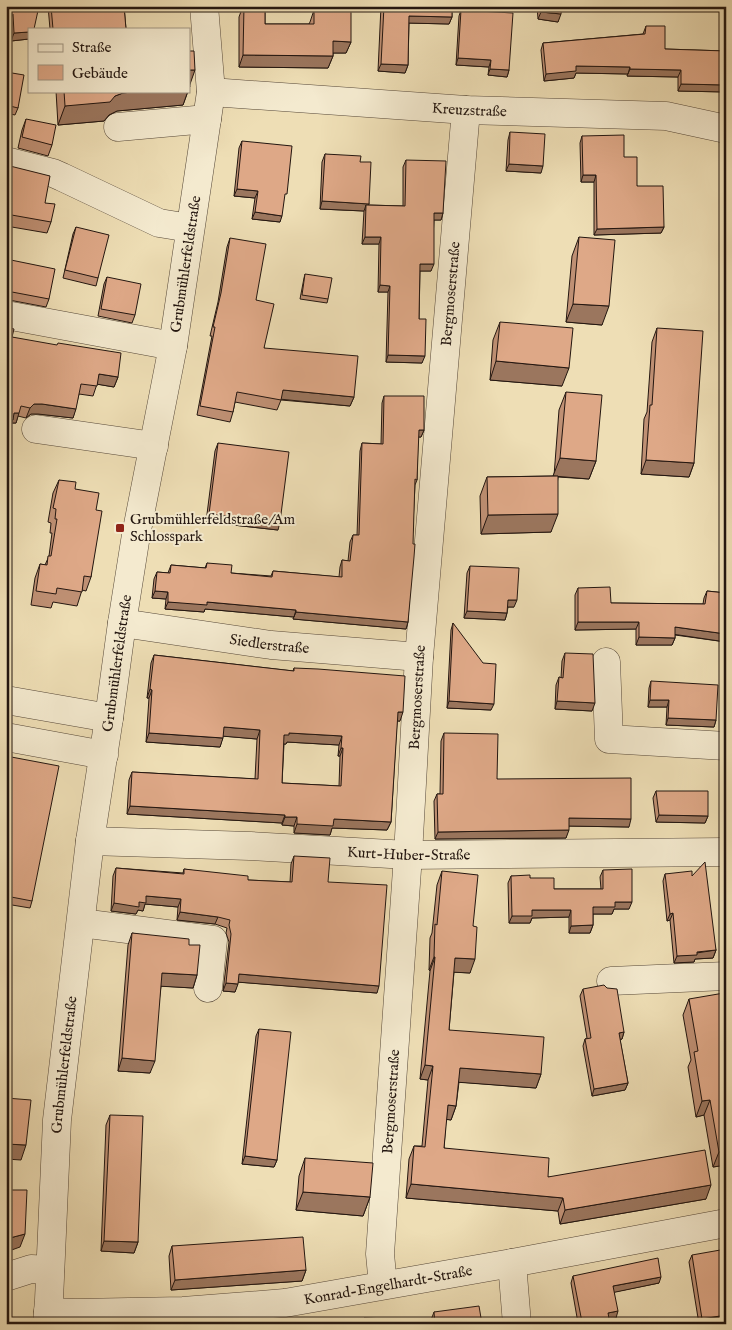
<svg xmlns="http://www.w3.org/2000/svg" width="732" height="1330" font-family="'IM FELL English',serif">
	<rect width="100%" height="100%" fill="#eedeb5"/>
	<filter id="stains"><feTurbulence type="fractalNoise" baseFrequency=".004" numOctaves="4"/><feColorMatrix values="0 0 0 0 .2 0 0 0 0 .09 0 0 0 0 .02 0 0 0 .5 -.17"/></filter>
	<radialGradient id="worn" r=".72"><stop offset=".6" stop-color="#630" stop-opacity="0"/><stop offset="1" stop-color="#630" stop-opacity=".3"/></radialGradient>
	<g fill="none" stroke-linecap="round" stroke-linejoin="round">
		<g stroke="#564839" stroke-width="29">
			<g id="minor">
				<path id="s1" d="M 211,92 L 466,110 L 666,116 L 726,129"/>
				<path d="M 118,127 L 207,119"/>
				<path d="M 6,161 L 53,173 L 62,177 L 159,223 L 190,228"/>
				<path d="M 6,315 L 173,346"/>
				<path d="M 36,429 L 154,446"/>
				<path id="s2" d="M 122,623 L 271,645 L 419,657"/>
				<path d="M 606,662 L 609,739 L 726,746"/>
				<path d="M 6,700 L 109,718"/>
				<path d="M 6,737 L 104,755"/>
				<path id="s3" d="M 90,841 L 250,846 L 408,855 L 726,852"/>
				<path d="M 81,923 L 213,940 L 208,988"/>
				<path d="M 611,981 L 726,976"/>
				<path d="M 512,1263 L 517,1324"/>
				<path d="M 6,1277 L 31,1269 L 50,1270"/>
				<path id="s4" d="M 383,1285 L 380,1254 L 408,855 L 419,657 L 466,110"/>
				<path id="s5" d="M 48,1312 L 76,1313 L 183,1311 L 285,1303 L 512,1263 L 726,1223"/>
				<path id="s6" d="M 47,1324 L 49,1300 L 57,1120 L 90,841 L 109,718 L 122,623 L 136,535 L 173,346 L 211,92 L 204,6"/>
			</g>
		</g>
		<use href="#minor" stroke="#f4eacf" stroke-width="28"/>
	</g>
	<path fill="#bf9074" stroke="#231610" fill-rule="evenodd" d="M 6,6 L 29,29 L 29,39 L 11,41 L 10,22 L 6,22 Z
		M 48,6 L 124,6 L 126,29 L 50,29 Z
		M 243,6 L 265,6 L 265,24 L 309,24 L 310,22 L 314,10 L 351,42 L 346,53 L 333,53 L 333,56 L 328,68 L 239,67 L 239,17 Z
		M 381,6 L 452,6 L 452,17 L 449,24 L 409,23 L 408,65 L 405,73 L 378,71 Z
		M 537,6 L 562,6 L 558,22 L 538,19 Z
		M 461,10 L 509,70 L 507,77 L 488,75 L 489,67 L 456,65 L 459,16 Z
		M 646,26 L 665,49 L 726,51 L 726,92 L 678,91 L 678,77 L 627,76 L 628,74 L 576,73 L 574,78 L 544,81 L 541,50 L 543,43 L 643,34 Z
		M 6,72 L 18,108 L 15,115 L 6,113 Z
		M 56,91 L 188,91 L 183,105 L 117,111 L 109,115 L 104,121 L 58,125 Z
		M 26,119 L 52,145 L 48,156 L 18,148 L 22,130 Z
		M 510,132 L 541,173 L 506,171 L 508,140 Z
		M 582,136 L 624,157 L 637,186 L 664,227 L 661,233 L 594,235 L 594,182 L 581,182 L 580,143 Z
		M 242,141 L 280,222 L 252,219 L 255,198 L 234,196 L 239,148 Z
		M 325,154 L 360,162 L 369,204 L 368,205 L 403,206 L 403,167 L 406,160 L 443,213 L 441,220 L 434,220 L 431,271 L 420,271 L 419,319 L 422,363 L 386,362 L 388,292 L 378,292 L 379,244 L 362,244 L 364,211 L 320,209 L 322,162 Z
		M 726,155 L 726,196 L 723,196 L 724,159 Z
		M 6,165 L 45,203 L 51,222 L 47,233 L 6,226 Z
		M 76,227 L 98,278 L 96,286 L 63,278 L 73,234 Z
		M 579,237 L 602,325 L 566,322 L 572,256 Z
		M 230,238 L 256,300 L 264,348 L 354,397 L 350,406 L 281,400 L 277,410 L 235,402 L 233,412 L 230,422 L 197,415 L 212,336 L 210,336 L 218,302 L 227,247 Z
		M 6,259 L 49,299 L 46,307 L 9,300 Z
		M 305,274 L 328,299 L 327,303 L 300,299 L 304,278 Z
		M 107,277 L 135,315 L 132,323 L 98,316 L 104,284 Z
		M 500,322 L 562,386 L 490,380 L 493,340 Z
		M 6,327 L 12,337 L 118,377 L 114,387 L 97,384 L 93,396 L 79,394 L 73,418 L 38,414 L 31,414 L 26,418 L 18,416 L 16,423 L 12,423 L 10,430 L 6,429 Z
		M 657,328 L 694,463 L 689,477 L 641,474 L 644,419 L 647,412 L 652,342 Z
		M 566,392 L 596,461 L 589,479 L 558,477 L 551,532 L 481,534 L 480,496 L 487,477 L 554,476 L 559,410 Z
		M 384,396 L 424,430 L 421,437 L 418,437 L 417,480 L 415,485 L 408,622 L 406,629 L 293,619 L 294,617 L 205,609 L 204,612 L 165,609 L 166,599 L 152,598 L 154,579 L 157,572 L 168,573 L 171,565 L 205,568 L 207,563 L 231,573 L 271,576 L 273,571 L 339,577 L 340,567 L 342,560 L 348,561 L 350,542 L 353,535 L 357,535 L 360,451 L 362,443 L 381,444 L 382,403 Z
		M 723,427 L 726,472 L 722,472 L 721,434 Z
		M 218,443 L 278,530 L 206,522 L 215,451 Z
		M 59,480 L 75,489 L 96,510 L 91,577 L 86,591 L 82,590 L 77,606 L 53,602 L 51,608 L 31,605 L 35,578 L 40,564 L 45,565 L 49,556 L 52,533 L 50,533 L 51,523 L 48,522 L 53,493 Z
		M 470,566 L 514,607 L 508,607 L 507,613 L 505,620 L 464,618 L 467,573 Z
		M 578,588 L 611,603 L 703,604 L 704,598 L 707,591 L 726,593 L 726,642 L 675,635 L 675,638 L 672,645 L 636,645 L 636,629 L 575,630 L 575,595 Z
		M 453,623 L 491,710 L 447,708 L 451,630 Z
		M 565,653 L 592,711 L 555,709 L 556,685 L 559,677 L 561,678 L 562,661 Z
		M 154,655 L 293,671 L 294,668 L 400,721 L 397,721 L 391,822 L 387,830 L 332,828 L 330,835 L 294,833 L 294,826 L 282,825 L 282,823 L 127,814 L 129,780 L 132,772 L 255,779 L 257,739 L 223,736 L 220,747 L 146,742 L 149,698 L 147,698 L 151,663 ZM 287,742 L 339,745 L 338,756 L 340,756 L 339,786 L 282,783 L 284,744 L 286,744 Z
		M 651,681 L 716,720 L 714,727 L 666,725 L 667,707 L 648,707 L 649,688 Z
		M 444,733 L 497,779 L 629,827 L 569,826 L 566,838 L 435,839 L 434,801 L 437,794 L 440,794 L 441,741 Z
		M 6,756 L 32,901 L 30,908 L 6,904 Z
		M 656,791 L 708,816 L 705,823 L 656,822 L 653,798 Z
		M 294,856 L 328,882 L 377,993 L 238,982 L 235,992 L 223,991 L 229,942 L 226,933 L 227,928 L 215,924 L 177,920 L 178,907 L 145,904 L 143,911 L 138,910 L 136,914 L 111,911 L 113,876 L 116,868 L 183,873 L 184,869 L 248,880 L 290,882 L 291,864 Z
		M 603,870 L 629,909 L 614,909 L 612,914 L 593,914 L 593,925 L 590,933 L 569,933 L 569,917 L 532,918 L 530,923 L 509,923 L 508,883 L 511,876 L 530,878 L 554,889 L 601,889 L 600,877 Z
		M 442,871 L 473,926 L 470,973 L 454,972 L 449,1030 L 541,1074 L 536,1088 L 459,1082 L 456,1106 L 451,1120 L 446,1119 L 444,1148 L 548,1177 L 706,1199 L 560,1224 L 558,1211 L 406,1198 L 409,1159 L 414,1146 L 422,1146 L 428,1080 L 420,1079 L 430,971 L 429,970 L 430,938 L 432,933 L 437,885 Z
		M 665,874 L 692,876 L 716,950 L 713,958 L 695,959 L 694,962 L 674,963 L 670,920 L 667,921 L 663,881 Z
		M 132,933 L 189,945 L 197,975 L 193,988 L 161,986 L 150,1073 L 118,1071 L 128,945 Z
		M 583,989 L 624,1032 L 622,1039 L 620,1040 L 628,1083 L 625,1090 L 592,1096 L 583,1046 L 585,1039 L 587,1038 L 580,996 Z
		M 689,999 L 726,1165 L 713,1167 L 704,1115 L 696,1117 L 688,1067 L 691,1060 L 683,1015 Z
		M 259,1029 L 277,1160 L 274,1167 L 242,1164 L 256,1036 Z
		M 110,1115 L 138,1242 L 134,1253 L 101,1251 L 106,1125 Z
		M 305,1158 L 370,1197 L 363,1216 L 296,1210 L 299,1176 Z
		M 172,1246 L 306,1270 L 302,1281 L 171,1290 L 169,1256 Z
		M 692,1255 L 726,1322 L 716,1324 L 699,1324 L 689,1262 Z
		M 573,1276 L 659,1283 L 614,1292 L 616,1318 L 578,1323 L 571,1283 Z
		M 434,1312 L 482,1324 L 432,1324 L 431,1320 Z"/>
	<path fill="#9b765e" stroke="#231610" d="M 541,12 L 561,14 L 558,22 L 538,19 Z
		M 13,14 L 10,22 L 6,22 L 6,15 Z
		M 409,16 L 452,17 L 449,24 L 406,23 Z
		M 29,32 L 29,39 L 11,41 L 14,33 Z
		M 333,41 L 351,42 L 346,53 L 329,53 Z
		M 243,55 L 333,56 L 328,68 L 239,67 Z
		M 458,58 L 491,60 L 489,67 L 456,65 Z
		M 381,64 L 408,65 L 405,73 L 378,71 Z
		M 576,66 L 630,67 L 628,74 L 576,73 L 574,78 L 544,81 L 546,74 Z
		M 490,69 L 509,70 L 507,77 L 488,75 Z
		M 630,69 L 681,70 L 678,77 L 627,76 Z
		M 189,70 L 195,70 L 189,87 Z
		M 681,84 L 726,85 L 726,92 L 678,91 Z
		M 140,91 L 188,91 L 183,105 L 117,111 L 109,115 L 104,121 L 58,125 L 65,106 L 115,96 L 123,93 Z
		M 509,164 L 543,166 L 541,173 L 506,171 Z
		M 583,175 L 596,175 L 594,182 L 581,182 Z
		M 726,188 L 726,196 L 723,196 Z
		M 237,189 L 258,191 L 255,198 L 234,196 Z
		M 322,201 L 369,204 L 366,211 L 366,205 L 364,211 L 320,209 Z
		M 255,212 L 282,216 L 280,222 L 252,219 Z
		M 434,213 L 443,213 L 441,220 L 432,220 Z
		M 664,227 L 661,233 L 594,235 L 597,229 Z
		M 365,237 L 381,237 L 379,244 L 362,244 Z
		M 420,264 L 434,264 L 431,271 L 418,271 Z
		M 380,285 L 390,286 L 388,292 L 378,292 Z
		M 12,292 L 9,300 L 6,300 L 6,293 Z
		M 573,304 L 609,306 L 602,325 L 566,322 Z
		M 388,355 L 425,356 L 422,363 L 386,362 Z
		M 496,361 L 569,368 L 562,386 L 490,380 Z
		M 99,374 L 118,377 L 114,387 L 96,384 Z
		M 283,390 L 354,397 L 350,406 L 279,399 Z
		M 34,404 L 42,404 L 76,409 L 73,418 L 38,414 L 31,414 L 26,418 L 30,408 Z
		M 14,413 L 19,413 L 16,423 L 12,423 Z
		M 419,430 L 424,430 L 421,437 L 416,437 Z
		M 560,458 L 596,461 L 589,479 L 553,476 Z
		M 646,460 L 694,463 L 689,477 L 641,474 Z
		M 725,465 L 726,465 L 726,472 L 722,472 Z
		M 209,514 L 280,522 L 278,530 L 206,522 Z
		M 558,514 L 551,532 L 481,534 L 488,515 Z
		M 155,591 L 168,592 L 166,599 L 152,598 Z
		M 508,600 L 517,600 L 514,607 L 505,607 Z
		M 168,602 L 207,602 L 296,610 L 294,617 L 205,609 L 204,612 L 165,609 Z
		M 467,611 L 507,613 L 505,620 L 464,618 Z
		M 296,612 L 408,622 L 406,629 L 293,619 Z
		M 578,622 L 639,622 L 636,629 L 575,630 Z
		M 675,627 L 726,634 L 726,642 L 672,634 Z
		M 639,637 L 675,638 L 672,645 L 636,645 Z
		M 150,689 L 152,690 L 149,698 L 147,698 Z
		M 650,700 L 669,700 L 667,707 L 648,707 Z
		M 449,701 L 494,704 L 491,710 L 447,708 Z
		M 557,701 L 595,703 L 592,711 L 555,709 Z
		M 398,712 L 403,712 L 400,721 L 395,721 Z
		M 668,718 L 716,720 L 714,727 L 666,725 Z
		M 224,727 L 260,730 L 257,739 L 221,736 Z
		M 149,733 L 223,738 L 220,747 L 146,742 Z
		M 289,733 L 342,736 L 339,745 L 287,742 L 286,744 L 281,744 L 284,735 Z
		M 341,748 L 343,748 L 340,756 L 338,756 Z
		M 130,806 L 285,815 L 282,823 L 127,814 Z
		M 659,815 L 708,816 L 705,823 L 656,822 Z
		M 285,817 L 297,817 L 294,826 L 282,825 Z
		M 569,818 L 631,819 L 629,827 L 566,826 Z
		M 334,819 L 391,822 L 387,830 L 332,828 L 330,835 L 294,833 L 297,824 Z
		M 569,830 L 566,838 L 435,839 L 438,832 Z
		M 146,896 L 181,899 L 178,907 L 145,904 L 143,911 L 138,910 L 136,914 L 111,911 L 114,903 L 139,902 Z
		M 615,902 L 632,902 L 629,909 L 614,909 L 612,914 L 590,914 L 593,907 Z
		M 532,910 L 571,910 L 569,917 L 532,918 L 530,923 L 509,923 L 512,916 Z
		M 180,912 L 218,917 L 215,924 L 177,920 Z
		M 673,913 L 670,920 L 667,921 L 670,914 Z
		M 593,925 L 590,933 L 569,933 L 571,926 Z
		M 716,950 L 713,958 L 695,959 L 694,962 L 674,963 L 677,956 Z
		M 434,957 L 435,957 L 430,971 L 429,970 Z
		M 455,958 L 475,959 L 470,973 L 450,972 Z
		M 162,973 L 197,975 L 193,988 L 157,986 Z
		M 239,974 L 379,986 L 377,993 L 236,982 Z
		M 226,983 L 238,984 L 235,992 L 223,991 Z
		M 624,1032 L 622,1039 L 616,1040 L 619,1033 Z
		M 122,1058 L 155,1061 L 150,1073 L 118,1071 Z
		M 425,1065 L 433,1066 L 428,1080 L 420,1079 Z
		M 460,1068 L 541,1074 L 536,1088 L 455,1082 Z
		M 628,1083 L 625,1090 L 592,1096 L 594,1089 Z
		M 710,1100 L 704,1115 L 696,1117 L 702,1101 Z
		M 448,1105 L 456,1106 L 451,1120 L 443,1119 Z
		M 6,1144 L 26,1145 L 21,1160 L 6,1159 Z
		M 726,1151 L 726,1165 L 713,1167 L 719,1152 Z
		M 245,1156 L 277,1160 L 274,1167 L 242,1164 Z
		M 411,1184 L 563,1198 L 558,1211 L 406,1198 Z
		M 711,1185 L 706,1199 L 560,1224 L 565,1210 Z
		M 303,1192 L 370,1197 L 363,1216 L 296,1210 Z
		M 25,1234 L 20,1247 L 6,1252 L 6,1239 Z
		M 104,1241 L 138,1242 L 134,1253 L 101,1251 Z
		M 306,1270 L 302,1281 L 171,1290 L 175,1280 Z
		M 661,1277 L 659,1283 L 611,1293 L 613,1286 Z
		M 618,1311 L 616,1318 L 605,1320 L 608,1313 Z
		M 726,1315 L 726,1322 L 716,1324 L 700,1324 L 702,1319 Z"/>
	<path fill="#dea887" stroke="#231610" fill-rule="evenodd" d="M 6,6 L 39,6 L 34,29 L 29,29 L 29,32 L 14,33 L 13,14 L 6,15 Z
		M 51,6 L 124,6 L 126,29 L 53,29 Z
		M 244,6 L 265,6 L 265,24 L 314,24 L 314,10 L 351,11 L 351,42 L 333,41 L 333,56 L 243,55 Z
		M 384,6 L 452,6 L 452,17 L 409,16 L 408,65 L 381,64 Z
		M 541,6 L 562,6 L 561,14 L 541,12 Z
		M 461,10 L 513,13 L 509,70 L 490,69 L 491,60 L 458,58 Z
		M 646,26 L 665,26 L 665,49 L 726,51 L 726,85 L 681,84 L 681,70 L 630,69 L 630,67 L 576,66 L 576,71 L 546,74 L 543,43 L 645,34 Z
		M 189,51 L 194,51 L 195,70 L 189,70 L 190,87 L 189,87 Z
		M 6,72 L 24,75 L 18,108 L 6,105 Z
		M 64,91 L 140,91 L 123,93 L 115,96 L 110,102 L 65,106 Z
		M 26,119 L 56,125 L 52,145 L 22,137 Z
		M 510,132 L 545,134 L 543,166 L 509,164 Z
		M 624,135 L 624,157 L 637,157 L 637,186 L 663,186 L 664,227 L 597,229 L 596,175 L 583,175 L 582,136 Z
		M 242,141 L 292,146 L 287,194 L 285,194 L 282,216 L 255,212 L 258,191 L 237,189 Z
		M 325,154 L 361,156 L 360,162 L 371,162 L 369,204 L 322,201 Z
		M 406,160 L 446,161 L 443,213 L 434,213 L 434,264 L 420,264 L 419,319 L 426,319 L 425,356 L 388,355 L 390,286 L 380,285 L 381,237 L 365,237 L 366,205 L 405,206 Z
		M 6,165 L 50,176 L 45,203 L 55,204 L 51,222 L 6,214 Z
		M 76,227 L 109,235 L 98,278 L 65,270 Z
		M 579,237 L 615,240 L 609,306 L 573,304 Z
		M 230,238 L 266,244 L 256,300 L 274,304 L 264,348 L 358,356 L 354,397 L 283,390 L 281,400 L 237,392 L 233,412 L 200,406 L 215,327 L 213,327 L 221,293 Z
		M 6,259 L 55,269 L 49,299 L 12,292 L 6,293 Z
		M 305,274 L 332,278 L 328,299 L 302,295 Z
		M 107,277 L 141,284 L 135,315 L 101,309 Z
		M 500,322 L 573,328 L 569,368 L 496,361 Z
		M 6,327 L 14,329 L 12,337 L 57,345 L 58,343 L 121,353 L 118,377 L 99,374 L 97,386 L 81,384 L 76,409 L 42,404 L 34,404 L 30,408 L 21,406 L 19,413 L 14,413 L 13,420 L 6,418 Z
		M 657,328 L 703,331 L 694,463 L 646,460 L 650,405 L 652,405 Z
		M 566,392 L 602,395 L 596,461 L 560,458 Z
		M 384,396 L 424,396 L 424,430 L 419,430 L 417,480 L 415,479 L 413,544 L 415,544 L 414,557 L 408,622 L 296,612 L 296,610 L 207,602 L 207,605 L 168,602 L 168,592 L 155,591 L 157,572 L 170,573 L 171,565 L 206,568 L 207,563 L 232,565 L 231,573 L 272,577 L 273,571 L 342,577 L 342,560 L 350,561 L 353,535 L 359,535 L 362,443 L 383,444 Z
		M 723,427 L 726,427 L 726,465 L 725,465 Z
		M 218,443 L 289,452 L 280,522 L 209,514 Z
		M 558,476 L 558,514 L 488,515 L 487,477 Z
		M 59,480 L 76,482 L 75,489 L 99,493 L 96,510 L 102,511 L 91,577 L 84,576 L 82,592 L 57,588 L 56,594 L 36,591 L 40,564 L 47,565 L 48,556 L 51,556 L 57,519 L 55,519 L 56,509 L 53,508 Z
		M 470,566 L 519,568 L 517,600 L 508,600 L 507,613 L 467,611 Z
		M 610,587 L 611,603 L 705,604 L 707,591 L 726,593 L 726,634 L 675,627 L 675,638 L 639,637 L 639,622 L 578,622 L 578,588 Z
		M 453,623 L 483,663 L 496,664 L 494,704 L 449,701 Z
		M 565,653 L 593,654 L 595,703 L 557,701 L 559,677 L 563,678 Z
		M 154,655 L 294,671 L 294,668 L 318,669 L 405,676 L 403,712 L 398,712 L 391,822 L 334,819 L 333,826 L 297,824 L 297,817 L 285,817 L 285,815 L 130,806 L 132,772 L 258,779 L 260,730 L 224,727 L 223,738 L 149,733 L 152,690 L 150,689 ZM 289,733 L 342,736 L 341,748 L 343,748 L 341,786 L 282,783 L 284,735 L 289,735 Z
		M 651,681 L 718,685 L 716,720 L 668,718 L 669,700 L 650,700 Z
		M 444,733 L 498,734 L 497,779 L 631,778 L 631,819 L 569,818 L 569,830 L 438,832 L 437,794 L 443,794 Z
		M 6,756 L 59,766 L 32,901 L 6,896 Z
		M 656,791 L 708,791 L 708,816 L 659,815 Z
		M 294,856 L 330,858 L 328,882 L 387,885 L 379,986 L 239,974 L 238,984 L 226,983 L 231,934 L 229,925 L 230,920 L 218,917 L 180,912 L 181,899 L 146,896 L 146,903 L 139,902 L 139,907 L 114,903 L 116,868 L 184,874 L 184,869 L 248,876 L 248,880 L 292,882 Z
		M 705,862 L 716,950 L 697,952 L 697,955 L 677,956 L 673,913 L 670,914 L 665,874 L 692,871 L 692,876 Z
		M 632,869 L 632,902 L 615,902 L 615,907 L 593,907 L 593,925 L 571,926 L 571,910 L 532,910 L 532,916 L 512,916 L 511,876 L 530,875 L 530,878 L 554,878 L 554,889 L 603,889 L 603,870 Z
		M 442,871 L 478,875 L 473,926 L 477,927 L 475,959 L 455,958 L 449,1030 L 544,1037 L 541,1074 L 460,1068 L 456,1106 L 448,1105 L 444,1148 L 549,1158 L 548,1177 L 705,1150 L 711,1185 L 565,1210 L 563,1198 L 411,1184 L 414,1146 L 425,1147 L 433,1066 L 425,1065 L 435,957 L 434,957 L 435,924 L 437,925 Z
		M 132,933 L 189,939 L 189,945 L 200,945 L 197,975 L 162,973 L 155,1061 L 122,1058 Z
		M 604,985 L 607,988 L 617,989 L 624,1032 L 619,1033 L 628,1083 L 594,1089 L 585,1039 L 591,1038 L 583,989 Z
		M 724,993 L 726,1005 L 726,1151 L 719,1152 L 710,1100 L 702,1101 L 694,1052 L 698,1051 L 689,999 Z
		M 259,1029 L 291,1032 L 277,1160 L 245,1156 Z
		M 6,1098 L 31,1100 L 26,1145 L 6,1144 Z
		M 110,1115 L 143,1116 L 138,1242 L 104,1241 Z
		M 305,1158 L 373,1163 L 370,1197 L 303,1192 Z
		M 6,1190 L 27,1190 L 25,1234 L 6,1239 Z
		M 303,1237 L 306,1270 L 175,1280 L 172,1246 Z
		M 726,1249 L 726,1315 L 702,1319 L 692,1255 Z
		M 658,1258 L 661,1277 L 613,1286 L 618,1311 L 608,1313 L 610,1324 L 574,1324 L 582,1322 L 573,1276 Z
		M 479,1306 L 482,1324 L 435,1324 L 434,1312 Z
		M 364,1318 L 388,1319 L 387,1324 L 363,1324 Z"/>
	<rect fill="#8f2418" stroke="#f4eacf" stroke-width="2" x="115" y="523" width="10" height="10" rx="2.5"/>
	<g text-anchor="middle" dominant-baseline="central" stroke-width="4" stroke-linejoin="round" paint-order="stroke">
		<g font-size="15" fill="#231610" stroke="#f4eacf">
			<text stroke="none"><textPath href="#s1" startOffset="259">Kreuzstraße</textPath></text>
			<text stroke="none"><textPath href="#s6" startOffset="1070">Grubmühlerfeldstraße</textPath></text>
			<text stroke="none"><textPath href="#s4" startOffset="994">Bergmoserstraße</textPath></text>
			<text stroke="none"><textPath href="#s2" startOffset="149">Siedlerstraße</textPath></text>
			<text stroke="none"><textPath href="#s6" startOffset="665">Grubmühlerfeldstraße</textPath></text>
			<text stroke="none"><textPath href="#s4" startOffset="589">Bergmoserstraße</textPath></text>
			<text stroke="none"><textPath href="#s3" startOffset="319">Kurt-Huber-Straße</textPath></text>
			<text stroke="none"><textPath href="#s6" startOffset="260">Grubmühlerfeldstraße</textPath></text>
			<text stroke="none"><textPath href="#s4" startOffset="184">Bergmoserstraße</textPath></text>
			<text stroke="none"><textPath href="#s5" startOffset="342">Konrad-Engelhardt-Straße</textPath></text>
		</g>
		<g font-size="15" fill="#231610" stroke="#f4eacf" text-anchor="start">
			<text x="130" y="519">Grubmühlerfeldstraße/Am<tspan x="130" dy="17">Schlosspark</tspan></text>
		</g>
	</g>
	<rect width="732" height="1330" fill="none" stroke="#eedeb5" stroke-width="25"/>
	<rect x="8" y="8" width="717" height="1315" fill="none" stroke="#231610" stroke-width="2.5"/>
	<rect x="12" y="12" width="707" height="1305" fill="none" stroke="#231610"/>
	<rect x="28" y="28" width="162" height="65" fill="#f4eacf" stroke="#a09583"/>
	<rect x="38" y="44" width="25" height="8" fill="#f4eacf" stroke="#a09583"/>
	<text x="72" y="52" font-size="15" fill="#231610">Straße</text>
	<rect x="38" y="65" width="25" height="15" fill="#dea887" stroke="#a09583"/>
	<text x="72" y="78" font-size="15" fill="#231610">Gebäude</text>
	<rect width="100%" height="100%" filter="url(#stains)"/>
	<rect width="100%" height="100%" fill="url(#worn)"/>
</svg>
